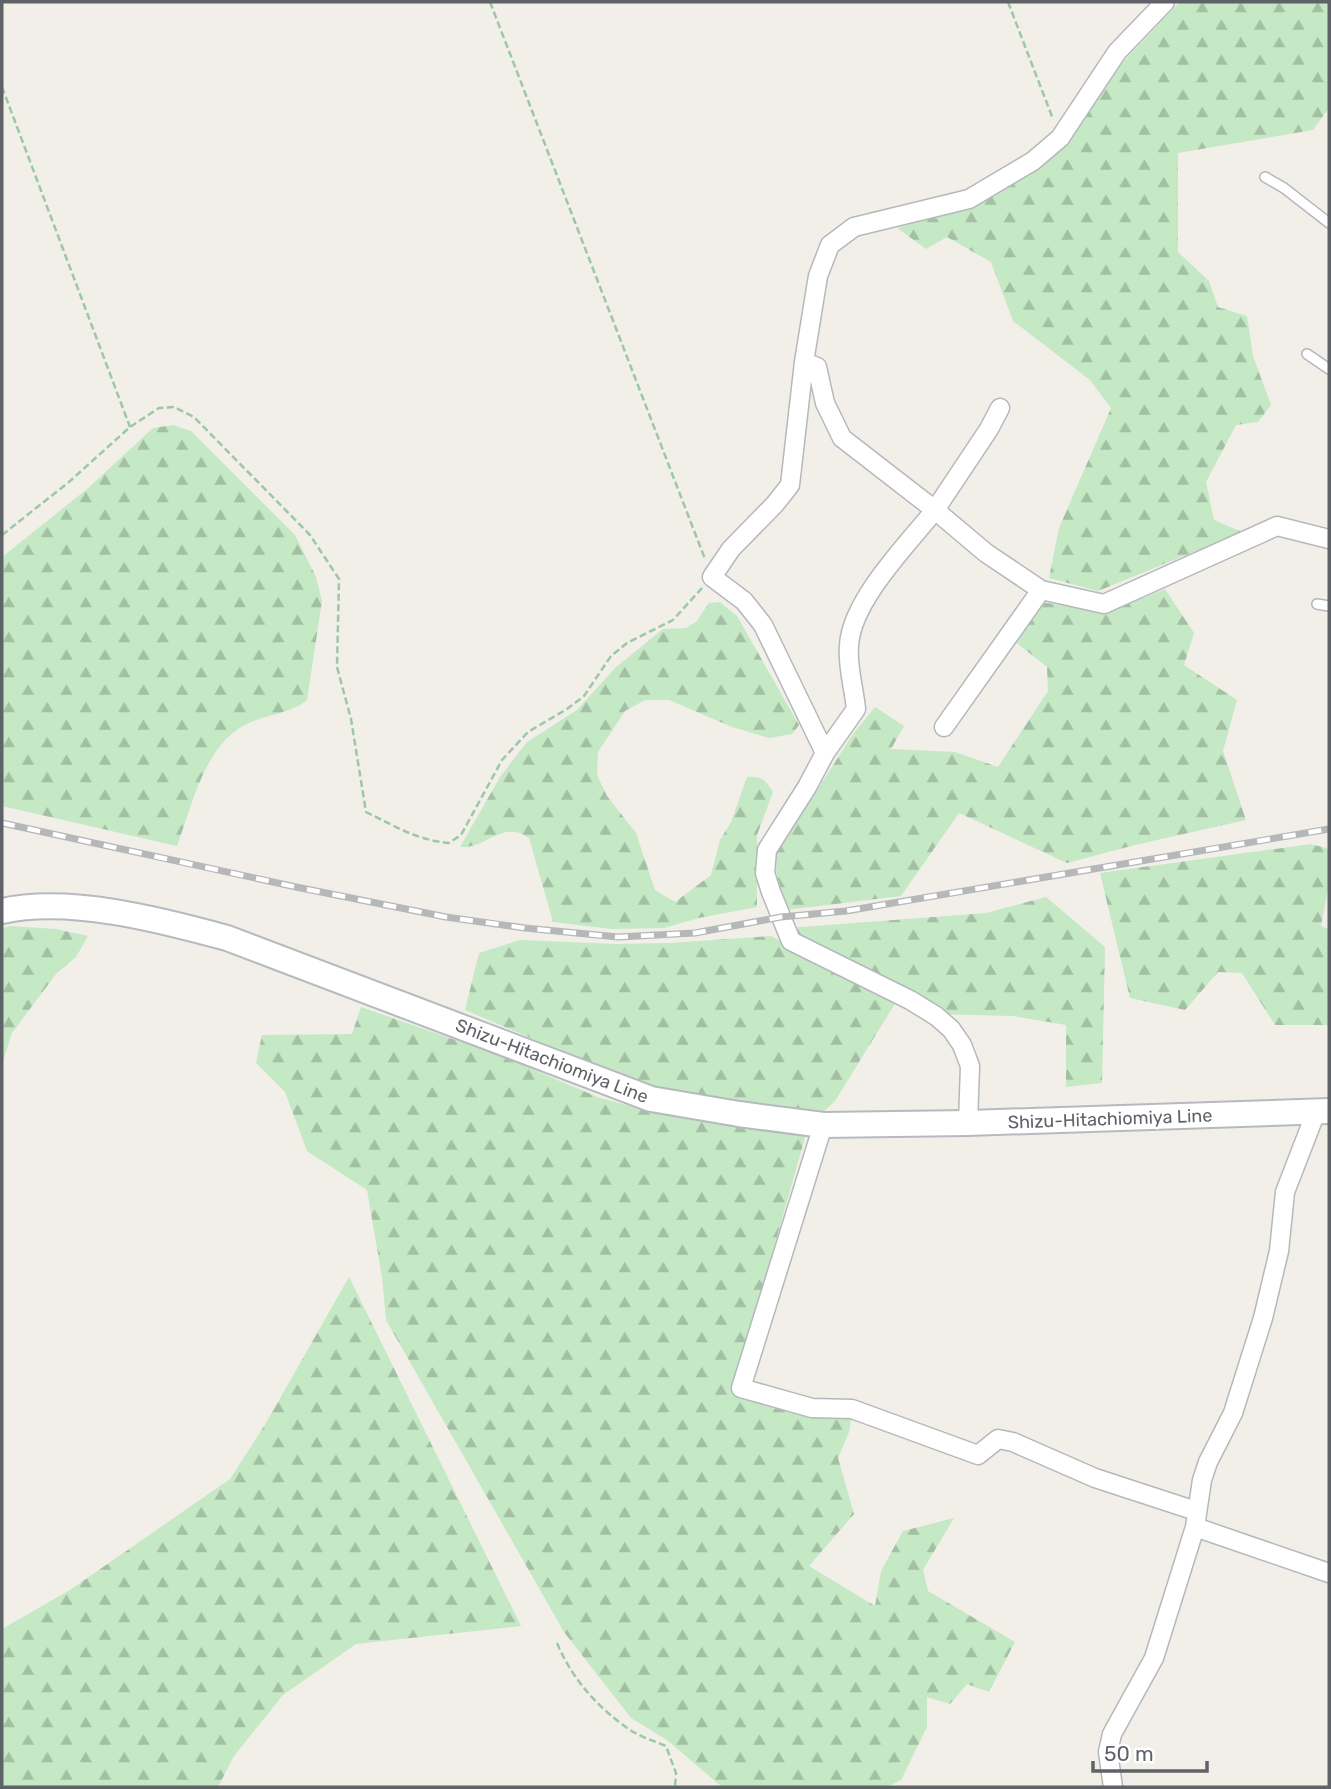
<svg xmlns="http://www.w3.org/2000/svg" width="1331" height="1789" font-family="Rubik,sans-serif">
	<defs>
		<pattern id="forest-firs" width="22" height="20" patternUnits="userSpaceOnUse" patternTransform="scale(1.75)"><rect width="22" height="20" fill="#c5e8c5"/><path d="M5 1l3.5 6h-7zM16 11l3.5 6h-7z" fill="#a3c0a4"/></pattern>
	</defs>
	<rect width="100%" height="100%" fill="#f1efe8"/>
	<path fill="url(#forest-firs)" d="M 1180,2 L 1329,2 L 1329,108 L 1313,130 L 1178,153 L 1178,252 L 1209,281 L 1218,307 L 1247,316 L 1253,356 L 1271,405 L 1258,422 L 1236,425 L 1206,482 L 1214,520 L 1242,532 L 1098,591 L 1049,578 L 1059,528 L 1111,408 L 1090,380 L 1013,321 L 991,262 L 947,237 L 926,249 L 897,228 L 968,207 L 1053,155 L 1085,102 Z
		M 173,425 L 191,431 L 295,535 L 316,577 L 322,601 L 307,700 C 291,713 270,714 251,722 C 205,741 193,803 177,846 L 2,806 L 2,557 L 87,489 L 153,428 Z
		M 1165,589 L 1194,633 L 1184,665 L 1237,700 L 1223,751 L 1246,820 L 1139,844 L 1067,863 L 959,813 L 901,896 L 786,910 L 773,859 L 853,734 L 875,707 L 904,726 L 891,749 L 955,752 L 998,767 L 1048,691 L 1047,667 L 1014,641 L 1040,602 L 1107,612 Z
		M 720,602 L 737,616 L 799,725 L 792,734 L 769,738 L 732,727 L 669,700 L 645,700 L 625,711 L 598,752 L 597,775 L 607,796 L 636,833 L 655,890 L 675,902 L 711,875 L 720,840 L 731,822 L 747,777 C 761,776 766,780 773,792 L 757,835 L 757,907 L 699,918 L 664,928 L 611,929 L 553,922 L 529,838 C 502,819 487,849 460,847 L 500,777 L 527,742 L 577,710 L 615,668 L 663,629 L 686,628 L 696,622 L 709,603 Z
		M 1311,844 L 1329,849 L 1329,884 L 1321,926 L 1329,929 L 1329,1025 L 1275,1025 L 1242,973 L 1218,972 L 1185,1010 L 1130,998 L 1100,873 Z
		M 1046,897 L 1105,947 L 1102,1083 L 1066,1087 L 1066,1025 L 1013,1016 L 935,1014 L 788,928 L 986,913 Z
		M 10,926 L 56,929 L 88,936 L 76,957 L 56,974 L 12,1033 L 2,1064 L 2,928 Z
		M 771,936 L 896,1002 L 835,1101 L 819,1116 L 650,1089 L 465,1010 L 479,953 L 520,940 L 616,944 L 670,943 Z
		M 361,1007 L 501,1056 L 600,1098 L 654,1112 L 806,1134 L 734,1389 L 808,1415 L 851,1419 L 849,1432 L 838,1458 L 854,1514 L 809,1566 L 875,1606 L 881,1571 L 903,1531 L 954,1518 L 923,1570 L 928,1591 L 1015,1642 L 989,1692 L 967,1684 L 950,1704 L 927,1697 L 927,1727 L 901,1780 L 887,1787 L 722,1787 L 667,1740 L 631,1718 L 564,1632 L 386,1320 L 382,1277 L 367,1190 L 307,1151 L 285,1092 L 256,1063 L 262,1035 L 352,1034 Z
		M 349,1277 L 521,1626 L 356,1644 L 283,1695 L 234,1756 L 218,1787 L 2,1787 L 2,1629 L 70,1590 L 230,1479 L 266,1423 Z"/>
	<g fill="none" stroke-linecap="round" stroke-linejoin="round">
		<g stroke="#b5b8bc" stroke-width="12">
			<path id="lane" d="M 1265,177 L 1284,188 L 1329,223
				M 1307,354 L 1329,369
				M 1317,604 L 1329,606"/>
		</g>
		<g stroke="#b5b8bc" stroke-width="21">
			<path id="street" d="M 804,362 L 817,367 L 825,403 L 842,438 L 935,510 L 989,429 L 1000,408
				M 944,727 L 1041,590
				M 825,753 L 856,709 C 854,688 847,666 849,645 C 852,600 907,545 935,510 L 986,553 L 1041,590 L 1104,604 L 1277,526 L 1329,539
				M 968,1123 L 970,1066 L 962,1045 L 951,1029 L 936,1016 L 910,1000 L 791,941 L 771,892 L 765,873 L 767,850 L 807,787 L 825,753 L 763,625 L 744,601 L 712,577 L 731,549 L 775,504 L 790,485 L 804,362 L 818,276 L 830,245 L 854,227 L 969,199 L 1033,161 L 1060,138 L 1117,52 L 1165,2
				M 823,1125 L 741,1388 L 812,1408 L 852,1409 L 978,1455 L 998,1439 L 1013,1442 L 1095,1478 L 1196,1511
				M 1195,1527 L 1329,1573
				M 1113,1787 L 1108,1752 L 1112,1734 L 1154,1658 L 1195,1527 L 1202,1480 L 1208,1462 L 1233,1413 L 1263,1318 L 1279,1251 L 1285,1192 L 1316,1112"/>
		</g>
		<g stroke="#b6babf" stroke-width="28">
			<path id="secondary" d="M 2,911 C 70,896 161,920 227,938 L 651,1099 L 739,1114 L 823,1125 L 968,1123 L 1329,1111"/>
		</g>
		<path stroke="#9cc7a9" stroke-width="2.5" stroke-dasharray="7 3.5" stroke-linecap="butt" d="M 490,2 L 705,559
			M 1008,2 L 1053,119
			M 2,87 L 130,427
			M 2,535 L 69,482 L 130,427 L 159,408 L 174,407 L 194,417 L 310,535 L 339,579 L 337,667 L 351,719 L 366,812 C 395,826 416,840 449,843 L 461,835 L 502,760 L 528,732 L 567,709 L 584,696 L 611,656 L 627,643 L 673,620 L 702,588
			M 557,1643 C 572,1679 598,1708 630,1730 C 641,1737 654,1741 666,1746 L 676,1773 L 675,1787"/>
		<use href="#lane" stroke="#fff" stroke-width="9"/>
		<use href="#street" stroke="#fff" stroke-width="18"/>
		<use href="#secondary" stroke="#fff" stroke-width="24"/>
		<g stroke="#b6b7b8" stroke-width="7">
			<path id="rail" d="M 2,823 L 296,887 L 446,917 L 525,928 L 618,937 L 695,933 L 781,917 L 846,911 L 1329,829"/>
		</g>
		<use href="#rail" stroke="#fff" stroke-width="4.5" stroke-dasharray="13" stroke-linecap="butt"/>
	</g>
	<g text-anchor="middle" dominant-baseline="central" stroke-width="5" stroke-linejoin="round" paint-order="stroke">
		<g font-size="18" fill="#5f6368" stroke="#fff">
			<text transform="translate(552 1061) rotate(21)">Shizu-Hitachiomiya Line</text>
			<text transform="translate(1110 1119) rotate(-2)">Shizu-Hitachiomiya Line</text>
		</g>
	</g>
	<rect width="1331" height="1789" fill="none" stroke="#5f6368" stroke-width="7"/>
	<path d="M1093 1761v10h114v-10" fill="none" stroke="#5f6368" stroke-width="3.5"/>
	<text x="1104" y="1761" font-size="21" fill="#5f6368" stroke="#ffffff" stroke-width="5" paint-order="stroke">50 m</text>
</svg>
